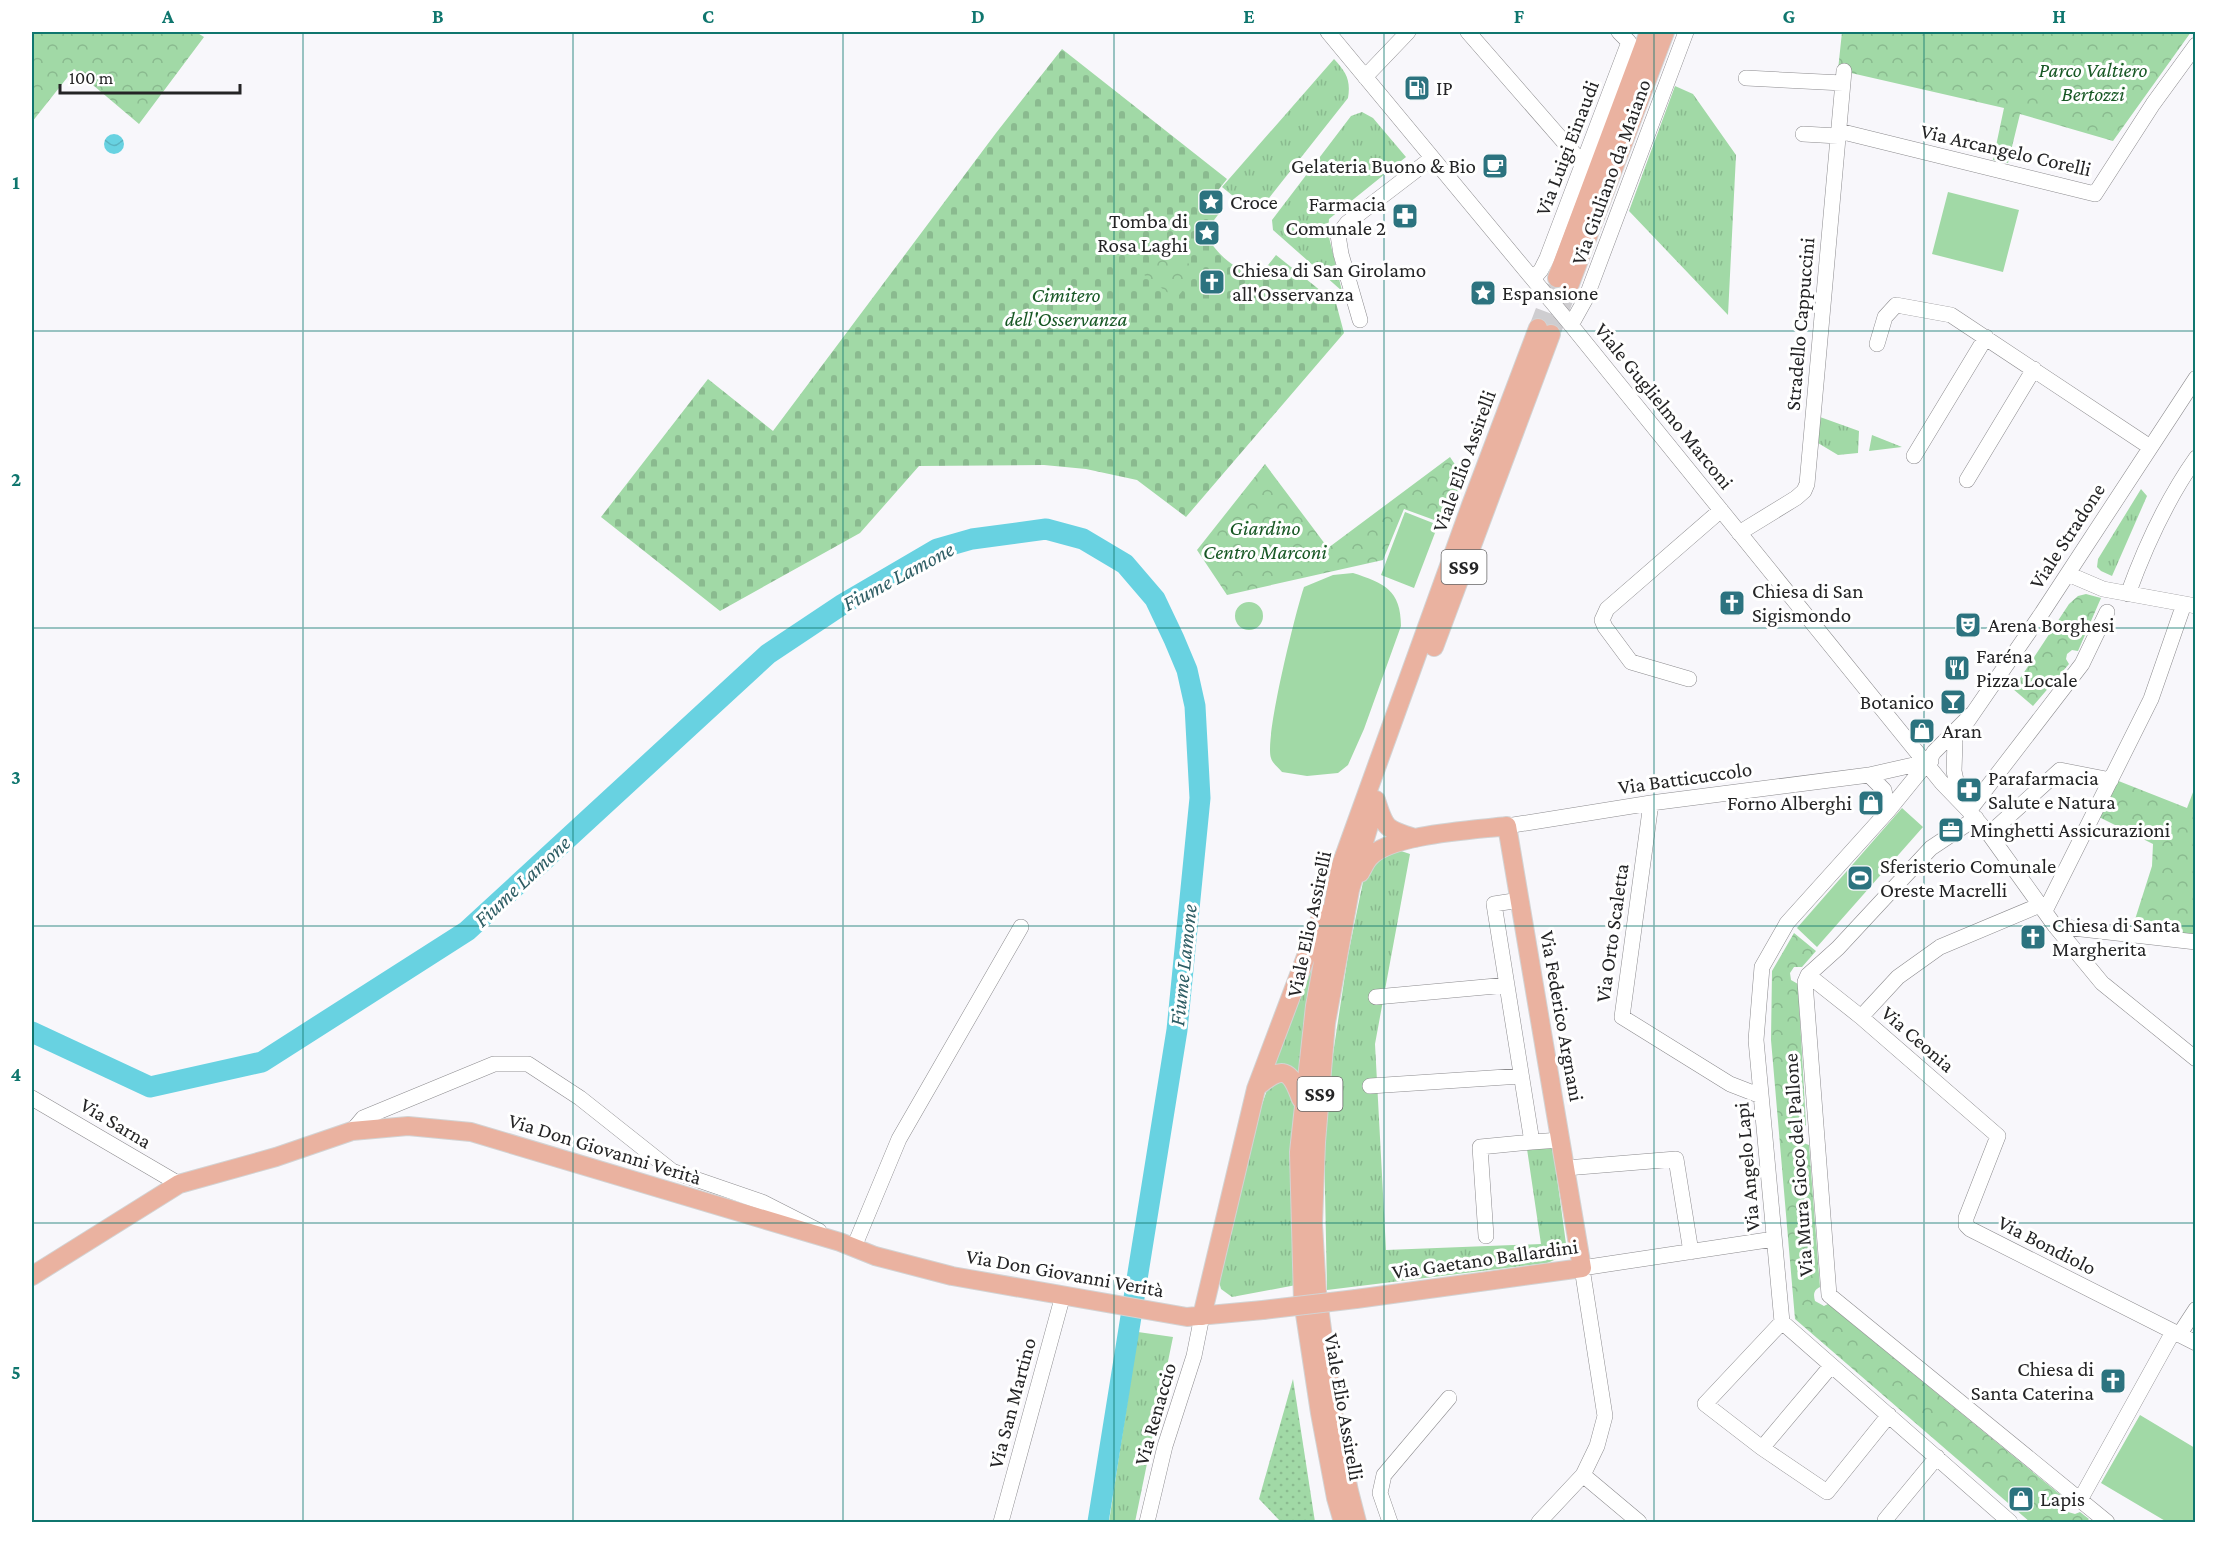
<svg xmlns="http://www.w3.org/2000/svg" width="2227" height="1554" font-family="'Crimson Pro',serif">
	<defs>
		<pattern id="grass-tufts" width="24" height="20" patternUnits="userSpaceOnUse" patternTransform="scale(1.5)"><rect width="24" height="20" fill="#a1d9a6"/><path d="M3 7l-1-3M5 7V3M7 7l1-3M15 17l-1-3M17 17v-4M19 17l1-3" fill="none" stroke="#8aba8f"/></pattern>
		<pattern id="cemetery-stones" width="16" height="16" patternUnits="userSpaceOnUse" patternTransform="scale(1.5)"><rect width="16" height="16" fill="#a1d9a6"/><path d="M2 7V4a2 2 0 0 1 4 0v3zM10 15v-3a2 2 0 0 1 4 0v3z" fill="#8aba8f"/></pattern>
		<pattern id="park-crowns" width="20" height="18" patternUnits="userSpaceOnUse" patternTransform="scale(1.5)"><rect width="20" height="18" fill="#a1d9a6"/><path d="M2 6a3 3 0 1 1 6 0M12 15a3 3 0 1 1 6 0" fill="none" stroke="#8aba8f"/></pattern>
		<pattern id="garden-dots" width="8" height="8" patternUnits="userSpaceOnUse" patternTransform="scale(1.5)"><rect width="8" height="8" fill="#a1d9a6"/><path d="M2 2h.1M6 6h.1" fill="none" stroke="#8aba8f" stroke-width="1.8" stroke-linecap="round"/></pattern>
		<pattern id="water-waves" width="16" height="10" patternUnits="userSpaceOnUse" patternTransform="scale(1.5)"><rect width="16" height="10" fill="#68d2e1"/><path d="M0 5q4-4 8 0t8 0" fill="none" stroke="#5ab4c1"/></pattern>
	</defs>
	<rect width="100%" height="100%" fill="#f8f7fb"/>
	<path fill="url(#grass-tufts)" d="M 1334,59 C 1346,72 1351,80 1348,98 L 1262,207 L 1249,209 L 1222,187 Z
		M 1675,86 L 1693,94 L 1736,155 L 1728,315 L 1629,211 Z
		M 1362,112 L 1373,118 L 1406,157 L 1329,219 L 1328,233 L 1342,291 L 1273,230 L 1272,220 L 1351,116 Z
		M 1820,417 L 1859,431 L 1858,453 L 1838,455 L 1818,443 Z
		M 1872,435 L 1902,447 L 1869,451 Z
		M 2141,489 L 2147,496 L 2112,576 L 2101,571 L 2097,567 L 2098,559 Z
		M 1401,851 L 1410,854 L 1375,1044 L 1386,1250 L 1541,1244 L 1527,1149 L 1553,1147 L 1566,1244 C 1563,1255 1558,1259 1547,1263 L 1327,1290 L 1324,1139 L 1333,1054 L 1348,955 L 1364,877 L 1372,863 L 1389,854 Z
		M 1326,915 L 1300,1073 L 1285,1066 L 1268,1068 Z
		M 1281,1080 L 1295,1090 L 1292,1205 L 1296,1285 L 1232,1297 L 1221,1289 L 1218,1278 L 1247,1148 L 1268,1087 Z
		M 1138,1332 L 1173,1337 L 1135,1522 L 1109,1522 Z"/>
	<path fill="url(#cemetery-stones)" d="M 1062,49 L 1227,179 L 1208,203 L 1220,212 C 1215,219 1207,228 1209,237 C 1212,251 1241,275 1255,273 C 1265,272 1270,262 1276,255 L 1336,303 L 1344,333 L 1186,517 L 1137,480 L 1086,469 L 1044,465 L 919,466 L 860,533 L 720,611 L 601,517 L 708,379 L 773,431 L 996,133 Z"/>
	<path fill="url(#park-crowns)" d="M 32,32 L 196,32 L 204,37 L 139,124 L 74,69 L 32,122 Z
		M 1842,32 L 2191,32 L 2113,141 L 2020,114 L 2008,163 L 1993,160 L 2004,108 L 1838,70 Z
		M 1165,245 L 1198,271 L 1176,299 L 1143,274 Z
		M 1450,457 L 1464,478 L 1448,525 L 1404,509 L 1383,560 L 1227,595 L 1197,550 L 1265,464 L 1328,548 Z
		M 2086,594 L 2101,598 L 2078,651 L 2072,650 L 2067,654 L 2066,659 L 2069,664 L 2033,706 L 2013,689 L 2069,604 L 2078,596 Z
		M 2116,780 L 2187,808 L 2195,787 L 2195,939 L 2131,932 L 2152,866 L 2153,844 L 2097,816 Z
		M 1794,933 L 1816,951 L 1802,967 L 1794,967 L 1790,973 L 1791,980 L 1798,984 L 1806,1125 L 1799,1130 L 1798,1136 L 1801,1142 L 1809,1145 L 1820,1287 C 1814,1290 1813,1294 1815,1301 L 1824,1306 L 1828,1304 L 2068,1501 L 2066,1509 L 2068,1512 L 2075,1514 L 2080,1512 L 2089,1519 L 2086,1522 L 2030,1522 L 1795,1319 L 1771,1040 L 1772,971 Z"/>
	<path fill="url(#garden-dots)" d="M 1293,1379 L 1315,1522 L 1281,1522 L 1259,1499 Z"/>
	<path fill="#a1d9a6" d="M 1948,192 L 2019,210 L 2003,272 L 1932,254 Z
		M 1405,512 L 1438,525 L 1414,588 L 1381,575 Z
		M 1353,573 C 1384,583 1401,590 1401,626 L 1364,729 L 1348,765 L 1338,773 L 1307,776 L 1282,772 C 1279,768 1272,763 1271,758 C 1264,739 1296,610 1304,587 L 1333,575 Z
		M1235 616a14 14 0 1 1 28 0a14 14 0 1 1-28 0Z
		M 1902,808 L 1923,827 L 1817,947 L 1797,928 Z
		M 2140,1415 L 2195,1448 L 2195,1522 L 2167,1522 L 2101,1483 Z"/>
	<path fill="url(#water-waves)" d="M104 144a10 10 0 1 1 20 0a10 10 0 1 1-20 0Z"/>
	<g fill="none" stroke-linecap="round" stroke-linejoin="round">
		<path stroke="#68d2e1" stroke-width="21" d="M 32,1032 L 150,1087 L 262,1062 L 467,931 L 768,654 L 843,604 L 937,549 L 972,539 L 1046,529 L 1083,539 L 1125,564 L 1155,599 L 1174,639 L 1187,670 L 1195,706 L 1200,798 L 1177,1030 L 1098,1522"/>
		<path stroke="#cecdd0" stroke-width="18" stroke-dasharray="18 9" stroke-linecap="butt" d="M 1538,328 L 1557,278
			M 1551,334 L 1570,284"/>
		<g stroke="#8c8b8e" stroke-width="16">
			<path id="minor" d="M 1328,32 L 1571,325 L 1942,783 L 1969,811 L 1989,834 L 2055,926 L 2102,983 L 2196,1059
				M 1468,32 L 1584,165
				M 1365,77 L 1408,32
				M 1746,78 L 1843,83
				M 1839,131 L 2095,194 L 2153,104 L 2196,45
				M 1803,134 L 1838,136
				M 1533,279 L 1541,270 L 1547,258 L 1629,42 L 1619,32
				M 1360,320 L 1341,254 L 1338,235 L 1347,223 L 1432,158
				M 1571,325 L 1586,298 L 1686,32
				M 1877,344 L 1885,317 L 1896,305 L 1951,315 L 2150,447
				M 1914,456 L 1986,337
				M 1967,480 L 2034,369
				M 1739,533 L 1796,498 L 1804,491 L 1807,484 L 1844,71
				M 2068,574 L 2103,589 L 2196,606
				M 2128,594 C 2145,547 2167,499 2196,458
				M 1689,679 L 1631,662 L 1605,627 L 1602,620 L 1607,609 L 1721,510
				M 1972,714 L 1934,752 L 1927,763 L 1888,811 L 1787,923 L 1762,967 L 1756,1040 L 1782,1322 L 2010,1522
				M 1967,722 L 2042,613 L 2196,378
				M 1955,742 L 1954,771 L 1960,799
				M 1869,775 L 1884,790 L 1888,811
				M 1651,803 L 1622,1017 L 1730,1084 L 1761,1096
				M 1969,811 L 2082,664 L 2107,612
				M 1976,818 L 1931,848 L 1838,948 L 1808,975 L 1805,982 L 1829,1295 L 2107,1522
				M 1507,826 L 1651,803 L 1869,775 L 1931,761
				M 1989,834 L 2060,770 L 2111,780
				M 1520,900 L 1494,904 L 1532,1142 L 1560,1140
				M 2045,911 L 2151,699 L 2184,604
				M 2055,926 L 2196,942
				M 1808,975 L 1861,1017 L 1998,1136 L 1966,1218 L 1966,1225 L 1970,1229 L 2196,1343
				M 1376,997 L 1507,985
				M 1861,1017 L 1898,977 L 1940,947 L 2040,905
				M 1370,1086 L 1521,1076
				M 32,1098 L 179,1184
				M 352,1131 L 363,1118 L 494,1064 L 528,1064 L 580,1098 L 672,1171 L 762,1202 L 819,1231
				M 1566,1168 L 1676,1159 L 1691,1252
				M 1486,1236 L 1480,1147 L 1532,1142
				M 854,1247 L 899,1139 L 1021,927
				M 2179,1335 L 2196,1309
				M 1831,1366 L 1762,1448 L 1827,1492 L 1889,1415
				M 1762,1448 L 1705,1404 L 1782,1322
				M 1583,1475 L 1639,1522
				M 2080,1500 L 2173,1332
				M 1885,1520 L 1937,1457
				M 1001,1522 L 1063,1295
				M 1147,1522 L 1165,1446 L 1194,1356 L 1202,1316
				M 1390,1522 L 1380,1493 L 1384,1475 L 1449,1398
				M 1539,1522 L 1583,1475 L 1597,1446 L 1605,1416 L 1582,1268 L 1774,1239"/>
		</g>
		<g stroke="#d3d3d3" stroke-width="20">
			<path id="major" d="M 1557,278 L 1649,32
				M 1570,284 L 1665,32
				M 1434,647 L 1551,334
				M 1376,800 C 1385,829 1386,829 1415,838
				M 1257,1087 C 1283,1065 1290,1069 1301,1099
				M 32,1276 L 179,1184 L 276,1157 L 352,1131 L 408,1126 L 471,1132 L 840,1242 L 875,1256 L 952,1276 L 1187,1317 L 1263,1310
				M 1356,1299 L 1582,1268 L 1507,826 C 1475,830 1391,834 1370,857 C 1366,861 1363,868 1360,873
				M 1202,1316 L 1256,1089 L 1322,914
				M 1343,1522 L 1336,1498 L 1320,1413 L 1303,1301 L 1299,1152 L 1315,1006 L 1340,868 L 1471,505 L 1538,328
				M 1357,1522 L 1349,1491 L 1334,1419 L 1317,1292 L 1313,1224 L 1316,1142 L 1326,1023 L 1350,890 L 1375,805"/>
		</g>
		<use href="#minor" stroke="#fff" stroke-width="15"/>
		<use href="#major" stroke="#eab2a0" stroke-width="18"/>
		<g stroke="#d3d3d3" stroke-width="20" stroke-linecap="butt">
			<path id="major-bridge" d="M 1263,1310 L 1356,1299"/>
		</g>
		<use href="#major-bridge" stroke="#eab2a0" stroke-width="18"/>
	</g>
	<path fill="none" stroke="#0f766e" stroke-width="1.5" stroke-opacity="0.55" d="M 303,32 L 303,1522M 573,32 L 573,1522M 843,32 L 843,1522M 1114,32 L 1114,1522M 1384,32 L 1384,1522M 1654,32 L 1654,1522M 1924,32 L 1924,1522M 32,331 L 2196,331M 32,628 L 2196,628M 32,926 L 2196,926M 32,1223 L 2196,1223"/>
	<defs>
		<g id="fuel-square" transform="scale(1.35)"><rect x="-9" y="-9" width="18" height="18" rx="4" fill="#2c737f" stroke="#fff"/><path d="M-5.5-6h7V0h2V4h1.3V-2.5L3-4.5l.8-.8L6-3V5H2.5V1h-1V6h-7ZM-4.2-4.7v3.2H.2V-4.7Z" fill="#fff"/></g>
		<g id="cafe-square" transform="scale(1.35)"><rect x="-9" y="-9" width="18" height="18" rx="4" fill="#2c737f" stroke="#fff"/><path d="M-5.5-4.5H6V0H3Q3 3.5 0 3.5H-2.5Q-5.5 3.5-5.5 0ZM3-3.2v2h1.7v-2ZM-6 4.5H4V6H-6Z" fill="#fff"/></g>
		<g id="sight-square" transform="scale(1.35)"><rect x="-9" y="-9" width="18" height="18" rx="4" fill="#2c737f" stroke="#fff"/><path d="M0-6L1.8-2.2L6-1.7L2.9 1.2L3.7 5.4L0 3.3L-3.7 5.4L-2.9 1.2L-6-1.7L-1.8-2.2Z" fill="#fff"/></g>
		<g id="pharmacy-square" transform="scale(1.35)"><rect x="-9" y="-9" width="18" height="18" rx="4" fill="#2c737f" stroke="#fff"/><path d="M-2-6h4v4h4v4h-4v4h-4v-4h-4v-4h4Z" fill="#fff"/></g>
		<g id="church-square" transform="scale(1.35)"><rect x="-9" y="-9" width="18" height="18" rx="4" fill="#2c737f" stroke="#fff"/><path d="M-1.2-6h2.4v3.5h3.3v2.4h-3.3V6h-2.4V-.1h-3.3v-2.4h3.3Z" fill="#fff"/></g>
		<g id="theatre-square" transform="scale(1.35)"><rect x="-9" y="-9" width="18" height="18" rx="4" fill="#2c737f" stroke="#fff"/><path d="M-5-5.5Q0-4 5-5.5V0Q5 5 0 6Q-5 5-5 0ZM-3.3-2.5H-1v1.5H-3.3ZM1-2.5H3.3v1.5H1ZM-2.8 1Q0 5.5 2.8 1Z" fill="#fff"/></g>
		<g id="restaurant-square" transform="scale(1.35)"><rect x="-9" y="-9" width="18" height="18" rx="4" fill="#2c737f" stroke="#fff"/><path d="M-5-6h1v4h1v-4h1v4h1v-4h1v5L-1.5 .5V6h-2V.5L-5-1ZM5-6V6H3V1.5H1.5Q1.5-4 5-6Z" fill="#fff"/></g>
		<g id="bar-square" transform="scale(1.35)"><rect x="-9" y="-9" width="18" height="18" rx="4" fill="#2c737f" stroke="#fff"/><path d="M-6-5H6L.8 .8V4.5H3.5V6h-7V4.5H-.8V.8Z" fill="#fff"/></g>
		<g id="shop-square" transform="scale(1.35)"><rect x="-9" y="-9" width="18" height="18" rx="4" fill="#2c737f" stroke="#fff"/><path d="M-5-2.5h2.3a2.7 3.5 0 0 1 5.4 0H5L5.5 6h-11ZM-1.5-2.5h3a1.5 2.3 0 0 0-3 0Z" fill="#fff"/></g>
		<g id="office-square" transform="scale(1.35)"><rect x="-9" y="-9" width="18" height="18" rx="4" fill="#2c737f" stroke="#fff"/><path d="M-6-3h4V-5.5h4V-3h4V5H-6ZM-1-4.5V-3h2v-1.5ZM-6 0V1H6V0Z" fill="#fff"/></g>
		<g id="stadium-square" transform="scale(1.35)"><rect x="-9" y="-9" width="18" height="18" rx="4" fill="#2c737f" stroke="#fff"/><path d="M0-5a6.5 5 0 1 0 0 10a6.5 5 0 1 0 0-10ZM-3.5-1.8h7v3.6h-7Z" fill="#fff"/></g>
	</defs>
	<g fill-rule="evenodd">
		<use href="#fuel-square" x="1417" y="88"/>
		<use href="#cafe-square" x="1495" y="166"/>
		<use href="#sight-square" x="1211" y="202"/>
		<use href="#pharmacy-square" x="1405" y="216"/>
		<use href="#sight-square" x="1207" y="233"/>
		<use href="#church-square" x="1212" y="282"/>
		<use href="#sight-square" x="1483" y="293"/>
		<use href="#church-square" x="1732" y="603"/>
		<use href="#theatre-square" x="1968" y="625"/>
		<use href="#restaurant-square" x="1957" y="668"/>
		<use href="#bar-square" x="1953" y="702"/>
		<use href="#shop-square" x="1922" y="731"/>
		<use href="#pharmacy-square" x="1969" y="790"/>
		<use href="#shop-square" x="1871" y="803"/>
		<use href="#office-square" x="1951" y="830"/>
		<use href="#stadium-square" x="1860" y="878"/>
		<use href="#church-square" x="2033" y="937"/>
		<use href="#church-square" x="2113" y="1381"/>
		<use href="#shop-square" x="2021" y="1499"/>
	</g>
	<g text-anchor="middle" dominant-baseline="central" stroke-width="6" stroke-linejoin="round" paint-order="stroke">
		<g fill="#fff" stroke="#666" stroke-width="1.5">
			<rect x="1441.5" y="550" width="45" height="34" rx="4.5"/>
			<rect x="1297.5" y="1077" width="45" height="34" rx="4.5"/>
		</g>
		<g font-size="20" font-weight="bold" fill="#242425">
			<text x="1464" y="567">SS9</text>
			<text x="1320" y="1094">SS9</text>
		</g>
		<g font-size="21" font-style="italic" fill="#185825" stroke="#fff">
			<text x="2093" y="70">Parco Valtiero<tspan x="2093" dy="24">Bertozzi</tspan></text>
			<text x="1066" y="295">Cimitero<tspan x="1066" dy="24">dell'Osservanza</tspan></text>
			<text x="1265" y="528">Giardino<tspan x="1265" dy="24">Centro Marconi</tspan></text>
		</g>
		<g font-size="21" fill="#242425" stroke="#fff" text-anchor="start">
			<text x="1436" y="88">IP</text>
			<text x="1476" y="166" text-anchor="end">Gelateria Buono &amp; Bio</text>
			<text x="1230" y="202">Croce</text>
			<text x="1386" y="204" text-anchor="end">Farmacia<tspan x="1386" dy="24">Comunale 2</tspan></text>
			<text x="1188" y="221" text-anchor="end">Tomba di<tspan x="1188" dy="24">Rosa Laghi</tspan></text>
			<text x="1232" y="270">Chiesa di San Girolamo<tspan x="1232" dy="24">all'Osservanza</tspan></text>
			<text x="1502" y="293">Espansione</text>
			<text x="1752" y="591">Chiesa di San<tspan x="1752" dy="24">Sigismondo</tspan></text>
			<text x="1988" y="625">Arena Borghesi</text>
			<text x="1976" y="656">Faréna<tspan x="1976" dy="24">Pizza Locale</tspan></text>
			<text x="1934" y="702" text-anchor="end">Botanico</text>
			<text x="1942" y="731">Aran</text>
			<text x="1988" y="778">Parafarmacia<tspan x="1988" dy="24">Salute e Natura</tspan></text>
			<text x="1852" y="803" text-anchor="end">Forno Alberghi</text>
			<text x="1970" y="830">Minghetti Assicurazioni</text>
			<text x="1880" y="866">Sferisterio Comunale<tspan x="1880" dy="24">Oreste Macrelli</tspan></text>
			<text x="2052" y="925">Chiesa di Santa<tspan x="2052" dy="24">Margherita</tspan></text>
			<text x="2094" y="1369" text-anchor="end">Chiesa di<tspan x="2094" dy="24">Santa Caterina</tspan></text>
			<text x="2040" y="1499">Lapis</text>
		</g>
		<g font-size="21" fill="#242425" stroke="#fff">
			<text transform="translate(1567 148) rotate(-69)">Via Luigi Einaudi</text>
			<text transform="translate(2006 150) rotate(13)">Via Arcangelo Corelli</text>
			<text transform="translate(1611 172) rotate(-70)">Via Giuliano da Maiano</text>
			<text transform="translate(1800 324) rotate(-85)">Stradello Cappuccini</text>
			<text transform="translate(1664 406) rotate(51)">Viale Guglielmo Marconi</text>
			<text transform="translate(1464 461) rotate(-70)">Viale Elio Assirelli</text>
			<text transform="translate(2067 536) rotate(-57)">Viale Stradone</text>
			<text transform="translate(1685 778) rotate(-8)">Via Batticuccolo</text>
			<text transform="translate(1309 924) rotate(-78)">Viale Elio Assirelli</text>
			<text transform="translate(1612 933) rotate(-82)">Via Orto Scaletta</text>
			<text transform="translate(1562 1016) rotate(80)">Via Federico Argnani</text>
			<text transform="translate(1918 1039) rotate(41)">Via Ceonia</text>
			<text transform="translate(116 1123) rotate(31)">Via Sarna</text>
			<text transform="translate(605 1149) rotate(17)">Via Don Giovanni Verità</text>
			<text transform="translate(1798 1165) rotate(-94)">Via Mura Gioco del Pallone</text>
			<text transform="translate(1747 1167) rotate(-95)">Via Angelo Lapi</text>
			<text transform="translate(2047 1245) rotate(27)">Via Bondiolo</text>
			<text transform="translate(1485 1259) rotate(-8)">Via Gaetano Ballardini</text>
			<text transform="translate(1065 1273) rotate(10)">Via Don Giovanni Verità</text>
			<text transform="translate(1012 1403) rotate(-75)">Via San Martino</text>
			<text transform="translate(1344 1407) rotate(80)">Viale Elio Assirelli</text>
			<text transform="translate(1155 1414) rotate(-74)">Via Renaccio</text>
		</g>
		<g font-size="22" font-style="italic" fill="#2e5d64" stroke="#fff">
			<text transform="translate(898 576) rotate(-28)">Fiume Lamone</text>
			<text transform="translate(522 881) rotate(-43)">Fiume Lamone</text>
			<text transform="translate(1183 965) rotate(-84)">Fiume Lamone</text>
		</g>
	</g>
	<rect width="2227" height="1554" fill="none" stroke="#ffffff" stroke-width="66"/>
	<path d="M60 84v9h180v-9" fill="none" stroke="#242425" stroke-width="3"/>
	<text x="69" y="84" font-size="18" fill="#242425" stroke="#ffffff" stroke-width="4.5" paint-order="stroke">100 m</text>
	<rect x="33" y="33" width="2161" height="1488" fill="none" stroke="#0f766e" stroke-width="2"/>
	<g font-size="20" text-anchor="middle" font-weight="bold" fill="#0f766e">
		<text x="168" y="23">A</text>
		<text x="438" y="23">B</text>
		<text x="708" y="23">C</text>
		<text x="978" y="23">D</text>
		<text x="1249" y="23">E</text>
		<text x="1519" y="23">F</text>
		<text x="1789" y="23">G</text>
		<text x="2059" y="23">H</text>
		<text x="16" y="189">1</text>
		<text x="16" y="486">2</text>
		<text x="16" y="784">3</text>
		<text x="16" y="1081">4</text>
		<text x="16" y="1379">5</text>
	</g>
</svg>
